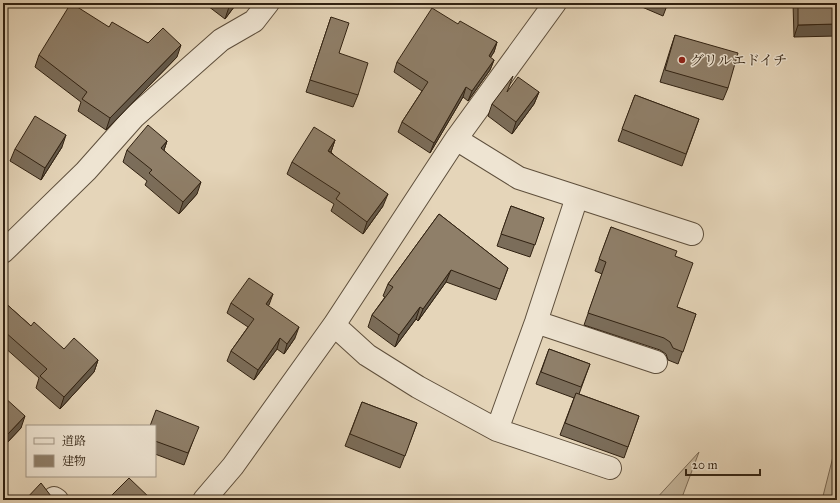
<svg xmlns="http://www.w3.org/2000/svg" width="840" height="503" font-family="'IM FELL Great Primer','Noto Serif JP',serif">
	<rect width="100%" height="100%" fill="#e5d5b9"/>
	<filter id="stains"><feTurbulence type="fractalNoise" baseFrequency=".005" numOctaves="4"/><feColorMatrix values="0 0 0 0 .2 0 0 0 0 .09 0 0 0 0 .02 0 0 0 .5 -.17"/></filter>
	<radialGradient id="worn" r=".72"><stop offset=".6" stop-color="#630" stop-opacity="0"/><stop offset="1" stop-color="#630" stop-opacity=".3"/></radialGradient>
	<path fill="#c6b79d" stroke="#7c6c58" d="M 837,441 L 837,500 L 822,500 Z
		M 699,452 L 681,500 L 655,500 Z"/>
	<g fill="none" stroke-linecap="round" stroke-linejoin="round">
		<g stroke="#5e4f3c" stroke-width="24">
			<path id="minor" d="M 456,139 L 519,178 L 692,234
				M 3,252 L 86,171 L 134,117 L 221,40 L 254,21 L 268,3
				M 536,322 L 656,362
				M 334,325 L 367,355 L 418,387 L 497,430 L 610,468
				M 497,430 L 536,322 L 577,197
				M 54,498 L 57,500
				M 204,500 L 233,466 L 334,325 L 456,139 L 555,3"/>
		</g>
		<use href="#minor" stroke="#eee4d2" stroke-width="22"/>
	</g>
	<path fill="#7b6d5a" stroke="#312212" d="M 204,3 L 237,3 L 225,19 Z
		M 636,3 L 668,3 L 663,16 L 635,4 Z
		M 793,3 L 837,3 L 794,37 Z
		M 331,17 L 339,53 L 358,95 L 353,107 L 306,92 Z
		M 458,24 L 497,42 L 494,52 L 490,58 L 494,60 L 490,70 L 468,101 L 463,97 L 430,153 L 398,132 L 402,122 L 422,91 L 394,72 L 397,62 Z
		M 109,27 L 148,43 L 177,57 L 106,130 L 78,111 L 81,102 L 35,67 L 39,55 Z
		M 675,35 L 728,88 L 723,100 L 660,82 L 671,47 Z
		M 507,92 L 539,92 L 534,104 L 512,134 L 488,116 L 492,104 Z
		M 635,95 L 699,119 L 682,166 L 618,141 Z
		M 335,140 L 331,152 L 383,206 L 363,234 L 331,211 L 334,204 L 287,174 L 292,162 Z
		M 167,141 L 164,150 L 197,194 L 179,214 L 145,185 L 147,181 L 123,162 L 127,150 Z
		M 62,147 L 41,180 L 10,161 L 15,149 Z
		M 511,206 L 544,218 L 530,257 L 497,246 Z
		M 439,214 L 508,268 L 496,300 L 446,282 L 418,321 L 416,319 L 395,347 L 368,327 L 372,315 L 385,297 L 383,296 L 388,284 Z
		M 611,227 L 675,256 L 677,307 L 696,314 L 678,364 L 668,360 L 666,354 L 660,350 L 584,325 L 602,274 L 595,271 Z
		M 3,301 L 31,326 L 64,349 L 98,360 L 94,372 L 60,409 L 36,388 L 39,378 L 3,346 Z
		M 231,303 L 269,305 L 268,306 L 295,338 L 284,354 L 277,349 L 254,380 L 227,361 L 231,351 L 248,327 L 227,313 Z
		M 549,349 L 590,364 L 579,394 L 639,416 L 624,458 L 560,435 L 574,398 L 536,384 Z
		M 3,396 L 21,428 L 3,447 Z
		M 362,402 L 417,423 L 400,468 L 345,446 Z
		M 155,426 L 194,438 L 184,465 L 155,454 Z
		M 110,497 L 152,500 L 109,500 Z"/>
	<path fill="#64594a" stroke="#312212" d="M 232,3 L 237,3 L 225,19 L 229,7 Z
		M 837,24 L 837,36 L 794,37 L 798,25 Z
		M 497,42 L 494,52 L 485,66 L 489,56 Z
		M 181,45 L 177,57 L 106,130 L 110,118 Z
		M 494,60 L 490,70 L 468,101 L 472,91 Z
		M 466,87 L 463,97 L 430,153 L 434,143 Z
		M 539,92 L 534,104 L 512,134 L 516,122 Z
		M 66,135 L 62,147 L 41,180 L 45,168 Z
		M 335,140 L 331,152 L 328,151 Z
		M 167,141 L 163,153 L 161,148 Z
		M 201,182 L 197,194 L 179,214 L 183,202 Z
		M 388,194 L 383,206 L 363,234 L 367,222 Z
		M 451,270 L 446,282 L 418,321 L 423,309 Z
		M 273,294 L 269,305 L 262,314 L 266,304 Z
		M 420,307 L 416,319 L 395,347 L 399,335 Z
		M 299,327 L 295,338 L 284,354 L 287,344 Z
		M 280,338 L 277,349 L 254,380 L 258,370 Z
		M 98,360 L 94,372 L 60,409 L 64,397 Z
		M 25,416 L 21,428 L 3,447 L 7,435 Z"/>
	<path fill="#8f7f69" stroke="#312212" d="M 71,3 L 109,27 L 112,22 L 148,43 L 163,28 L 181,45 L 110,118 L 82,99 L 87,92 L 39,55 Z
		M 224,3 L 232,3 L 229,7 Z
		M 798,3 L 837,3 L 837,24 L 798,25 Z
		M 432,8 L 458,24 L 460,21 L 497,42 L 489,56 L 494,60 L 472,91 L 466,87 L 434,143 L 402,122 L 428,82 L 397,62 Z
		M 331,17 L 349,23 L 339,53 L 368,63 L 358,95 L 310,80 Z
		M 675,35 L 738,53 L 728,88 L 665,70 Z
		M 513,76 L 507,92 L 518,77 L 539,92 L 516,122 L 492,104 Z
		M 635,95 L 699,119 L 686,154 L 622,129 Z
		M 35,116 L 66,135 L 45,168 L 15,149 Z
		M 148,125 L 167,141 L 161,148 L 201,182 L 183,202 L 149,173 L 152,170 L 127,150 Z
		M 314,127 L 335,140 L 328,151 L 388,194 L 367,222 L 336,199 L 340,193 L 292,162 Z
		M 511,206 L 544,218 L 535,245 L 501,234 Z
		M 439,214 L 508,268 L 500,289 L 451,270 L 423,309 L 420,307 L 399,335 L 372,315 L 393,287 L 388,284 Z
		M 611,227 L 677,251 L 675,256 L 693,263 L 677,307 L 696,314 L 683,352 L 673,348 L 670,342 L 664,338 L 588,313 L 606,262 L 599,259 Z
		M 249,278 L 273,294 L 266,304 L 299,327 L 287,344 L 280,338 L 258,370 L 231,351 L 254,319 L 231,303 Z
		M 3,301 L 31,326 L 34,322 L 64,349 L 74,338 L 98,360 L 64,397 L 40,376 L 47,369 L 5,332 L 3,335 Z
		M 549,349 L 590,364 L 581,387 L 541,372 Z
		M 576,393 L 639,416 L 628,447 L 565,423 Z
		M 3,396 L 25,416 L 7,435 L 3,431 Z
		M 362,402 L 417,423 L 405,456 L 350,434 Z
		M 156,410 L 199,427 L 188,453 L 155,441 L 155,426 L 150,426 Z
		M 129,478 L 152,500 L 113,500 L 110,497 Z
		M 41,483 L 51,496 L 56,500 L 25,500 Z"/>
	<circle fill="#8f2418" stroke="#eee4d2" stroke-width="1.5" cx="682" cy="60" r="4"/>
	<g text-anchor="middle" dominant-baseline="central" stroke-width="3" stroke-linejoin="round" paint-order="stroke">
		<g font-size="14" fill="#312212" stroke="#eee4d2" text-anchor="start">
			<text x="690" y="60">グリルエドイチ</text>
		</g>
	</g>
	<rect width="840" height="503" fill="none" stroke="#e5d5b9" stroke-width="16"/>
	<rect x="4" y="4" width="832" height="495" fill="none" stroke="#312212" stroke-width="2"/>
	<rect x="8" y="8" width="824" height="487" fill="none" stroke="#312212"/>
	<rect x="26" y="425" width="130" height="52" fill="#eee4d2" stroke="#a29685"/>
	<rect x="34" y="438" width="20" height="6" fill="#eee4d2" stroke="#a29685"/>
	<text x="62" y="445" font-size="12" fill="#312212">道路</text>
	<rect x="34" y="455" width="20" height="12" fill="#8f7f69" stroke="#a29685"/>
	<text x="62" y="465" font-size="12" fill="#312212">建物</text>
	<path d="M686 469v6h74v-6" fill="none" stroke="#312212" stroke-width="2"/>
	<text x="692" y="469" font-size="12" fill="#312212" stroke="#eee4d2" stroke-width="3" paint-order="stroke">20 m</text>
	<rect width="100%" height="100%" filter="url(#stains)"/>
	<rect width="100%" height="100%" fill="url(#worn)"/>
</svg>
